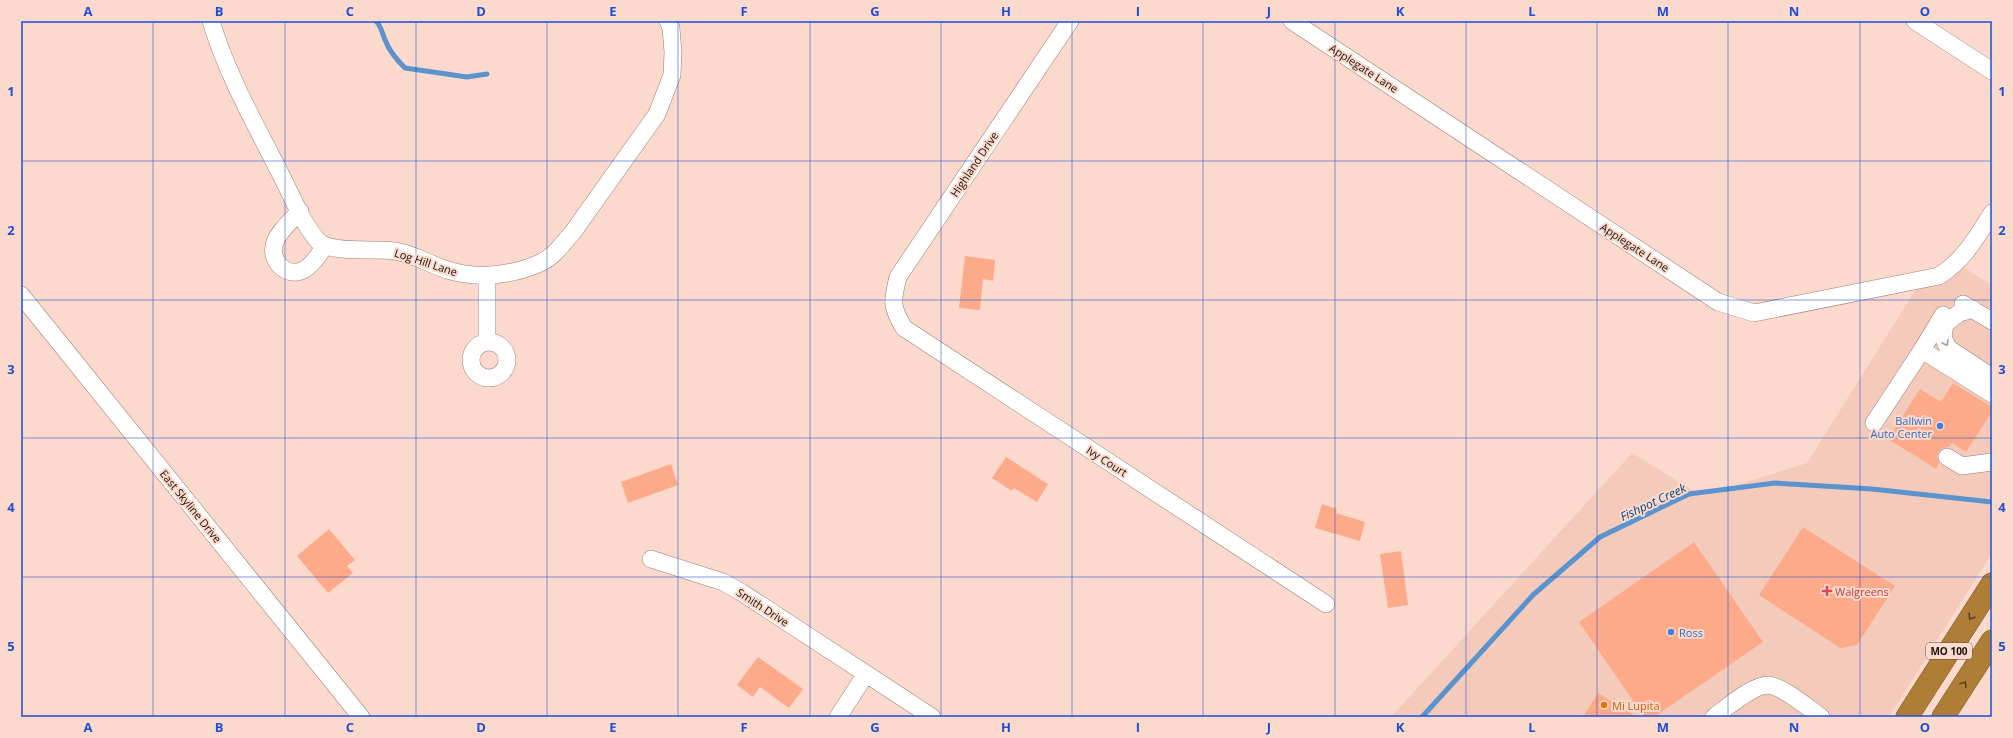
<svg xmlns="http://www.w3.org/2000/svg" width="2013" height="738" font-family="'Open Sans',sans-serif">
	<rect width="100%" height="100%" fill="#fbdacd"/>
	<path fill="#f4cbbb" d="M 1963,267 L 1992,285 L 1992,553 L 1889,717 L 1391,717 L 1632,453 L 1702,496 L 1807,463 L 1916,289 L 1931,287 L 1947,281 L 1956,275 Z"/>
	<g fill="none" stroke-linecap="round" stroke-linejoin="round">
		<path stroke="#5a93ce" stroke-width="5" d="M 376,21 C 382,27 382,34 386,42 C 390,52 397,60 405,68 L 467,77 L 487,74
			M 1422,717 L 1533,595 L 1600,537 L 1689,494 L 1775,483 L 1872,489 L 1992,502"/>
	</g>
	<path fill="#fdaa8a" d="M 965,256 L 995,260 L 993,281 L 983,279 L 980,310 L 959,308 Z
		M 1953,383 L 1992,407 L 1992,412 L 1966,452 L 1952,443 L 1949,447 L 1943,448 L 1938,452 L 1937,457 L 1939,463 L 1936,469 L 1888,439 L 1920,389 L 1941,402 Z
		M 1006,457 L 1048,484 L 1037,502 L 1014,488 L 1012,491 L 992,478 Z
		M 671,464 L 678,485 L 628,503 L 621,482 Z
		M 1322,504 L 1337,509 L 1336,513 L 1365,522 L 1360,541 L 1315,528 Z
		M 1803,527 L 1895,586 L 1857,645 L 1840,648 L 1759,595 Z
		M 329,529 L 355,560 L 347,566 L 353,573 L 328,593 L 297,556 Z
		M 1694,542 L 1763,642 L 1654,717 L 1644,717 L 1579,622 Z
		M 1401,551 L 1408,605 L 1388,608 L 1380,554 Z
		M 758,657 L 803,689 L 789,708 L 760,687 L 753,697 L 737,685 Z
		M 1598,693 L 1637,717 L 1583,717 Z"/>
	<g fill="none" stroke-linecap="round" stroke-linejoin="round">
		<g stroke="#9a7c71" stroke-width="18">
			<path id="minor" d="M 211,21 C 227,75 256,125 281,175 C 292,196 302,223 318,241 C 330,254 376,248 395,251 C 415,254 432,266 451,271 C 479,279 514,275 540,263 C 554,257 563,243 573,232 L 657,114 L 672,75 L 673,52 L 671,28 L 668,21
				M 1070,21 L 898,277 C 892,301 891,307 904,328 L 1326,604
				M 1292,21 L 1718,302 L 1754,313 L 1939,276 C 1964,260 1976,238 1992,213
				M 1915,21 L 1992,71
				M 300,211 C 292,220 279,231 275,242 C 268,260 287,280 305,269 C 314,264 319,254 325,246
				M 487,276 L 487,342
				M 21,295 L 361,717
				M 1963,304 L 1992,321
				M 1973,309 L 1959,313 L 1945,324 L 1943,337 L 1948,348 L 1992,377
				M471 360a18 18 0 1 1 36 0a18 18 0 1 1-36 0Z
				M 1922,350 L 1943,315
				M 1874,423 L 1922,350 L 1992,394
				M 1947,457 L 1962,466 L 1992,462
				M 651,559 L 723,582 L 741,592 L 932,717
				M 838,717 L 866,674
				M 1714,717 C 1726,708 1753,685 1768,685 C 1783,686 1808,708 1821,717"/>
		</g>
		<g stroke="#7a5727" stroke-width="23">
			<path id="highway" d="M 1907,717 L 1992,584
				M 1943,717 L 1992,641"/>
		</g>
		<use href="#minor" stroke="#fff" stroke-width="17"/>
		<use href="#highway" stroke="#ae7e37" stroke-width="22"/>
	</g>
	<defs><path id="oneway-chevron" d="M-2-3.5L2.5 0L-2 3.5" fill="none" stroke-width="1.6" stroke-linecap="round" stroke-linejoin="round"/></defs>
	<use stroke="#a39f9d" href="#oneway-chevron" transform="translate(1946 343) rotate(61)"/>
	<g stroke="#5c411e">
		<use href="#oneway-chevron" transform="translate(1971 617) rotate(123)"/>
		<use href="#oneway-chevron" transform="translate(1964 684) rotate(-57)"/>
	</g>
	<path fill="none" stroke="#1d4ed8" stroke-width="1" stroke-opacity="0.55" d="M 153,21 L 153,717M 285,21 L 285,717M 416,21 L 416,717M 547,21 L 547,717M 678,21 L 678,717M 810,21 L 810,717M 941,21 L 941,717M 1072,21 L 1072,717M 1203,21 L 1203,717M 1335,21 L 1335,717M 1466,21 L 1466,717M 1597,21 L 1597,717M 1728,21 L 1728,717M 1860,21 L 1860,717M 21,161 L 1992,161M 21,300 L 1992,300M 21,438 L 1992,438M 21,577 L 1992,577"/>
	<g fill="#3f7fe0" stroke="#fbdacd" stroke-width="1.5">
		<circle cx="1940" cy="426" r="4"/>
		<circle cx="1671" cy="632" r="4"/>
	</g>
	<path fill="#e0444e" stroke="#fbdacd" stroke-width="1.5" d="M1825 585h4v4h4v4h-4v4h-4v-4h-4v-4h4z"/>
	<circle fill="#e8710a" stroke="#fbdacd" stroke-width="1.5" cx="1604" cy="705" r="4"/>
	<g text-anchor="middle" dominant-baseline="central" stroke-width="4" stroke-linejoin="round" paint-order="stroke">
		<rect fill="#fbdacd" stroke="#5d4c44" stroke-width="1" x="1926" y="643" width="46" height="16" rx="3"/>
		<g font-size="10" font-weight="bold" fill="#190f0a">
			<text x="1949" y="651">MO 100</text>
		</g>
		<g font-size="11" fill="#190f0a" stroke="#fbdacd">
			<text transform="translate(1364 68) rotate(33)">Applegate Lane</text>
			<text transform="translate(974 164) rotate(-56)">Highland Drive</text>
			<text transform="translate(1635 247) rotate(33)">Applegate Lane</text>
			<text transform="translate(426 262) rotate(18)">Log Hill Lane</text>
			<text transform="translate(1107 461) rotate(33)">Ivy Court</text>
			<text transform="translate(191 506) rotate(51)">East Skyline Drive</text>
			<text transform="translate(763 607) rotate(33)">Smith Drive</text>
		</g>
		<g font-size="11" fill="#366cbe" stroke="#fbdacd" text-anchor="end">
			<text x="1932" y="420">Ballwin<tspan x="1932" dy="13">Auto Center</tspan></text>
			<text x="1679" y="632" text-anchor="start">Ross</text>
		</g>
		<g font-size="11" fill="#be3a42" stroke="#fbdacd" text-anchor="start">
			<text x="1835" y="591">Walgreens</text>
		</g>
		<g font-size="11" fill="#c56008" stroke="#fbdacd" text-anchor="start">
			<text x="1612" y="705">Mi Lupita</text>
		</g>
		<g font-size="12" font-style="italic" fill="#04477e" stroke="#fbdacd">
			<text transform="translate(1653 502) rotate(-25)">Fishpot Creek</text>
		</g>
	</g>
	<rect width="2013" height="738" fill="none" stroke="#fbdacd" stroke-width="44"/>
	<rect x="22" y="22" width="1969" height="694" fill="none" stroke="#1d4ed8" stroke-width="1.5"/>
	<g font-size="13" text-anchor="middle" font-weight="bold" fill="#1d4ed8">
		<text x="88" y="16">A</text>
		<text x="219" y="16">B</text>
		<text x="350" y="16">C</text>
		<text x="481" y="16">D</text>
		<text x="613" y="16">E</text>
		<text x="744" y="16">F</text>
		<text x="875" y="16">G</text>
		<text x="1006" y="16">H</text>
		<text x="1138" y="16">I</text>
		<text x="1269" y="16">J</text>
		<text x="1400" y="16">K</text>
		<text x="1532" y="16">L</text>
		<text x="1663" y="16">M</text>
		<text x="1794" y="16">N</text>
		<text x="1925" y="16">O</text>
		<text x="11" y="96">1</text>
		<text x="2002" y="96">1</text>
		<text x="11" y="235">2</text>
		<text x="2002" y="235">2</text>
		<text x="11" y="374">3</text>
		<text x="2002" y="374">3</text>
		<text x="11" y="512">4</text>
		<text x="2002" y="512">4</text>
		<text x="11" y="651">5</text>
		<text x="2002" y="651">5</text>
		<text x="88" y="732">A</text>
		<text x="219" y="732">B</text>
		<text x="350" y="732">C</text>
		<text x="481" y="732">D</text>
		<text x="613" y="732">E</text>
		<text x="744" y="732">F</text>
		<text x="875" y="732">G</text>
		<text x="1006" y="732">H</text>
		<text x="1138" y="732">I</text>
		<text x="1269" y="732">J</text>
		<text x="1400" y="732">K</text>
		<text x="1532" y="732">L</text>
		<text x="1663" y="732">M</text>
		<text x="1794" y="732">N</text>
		<text x="1925" y="732">O</text>
	</g>
</svg>
